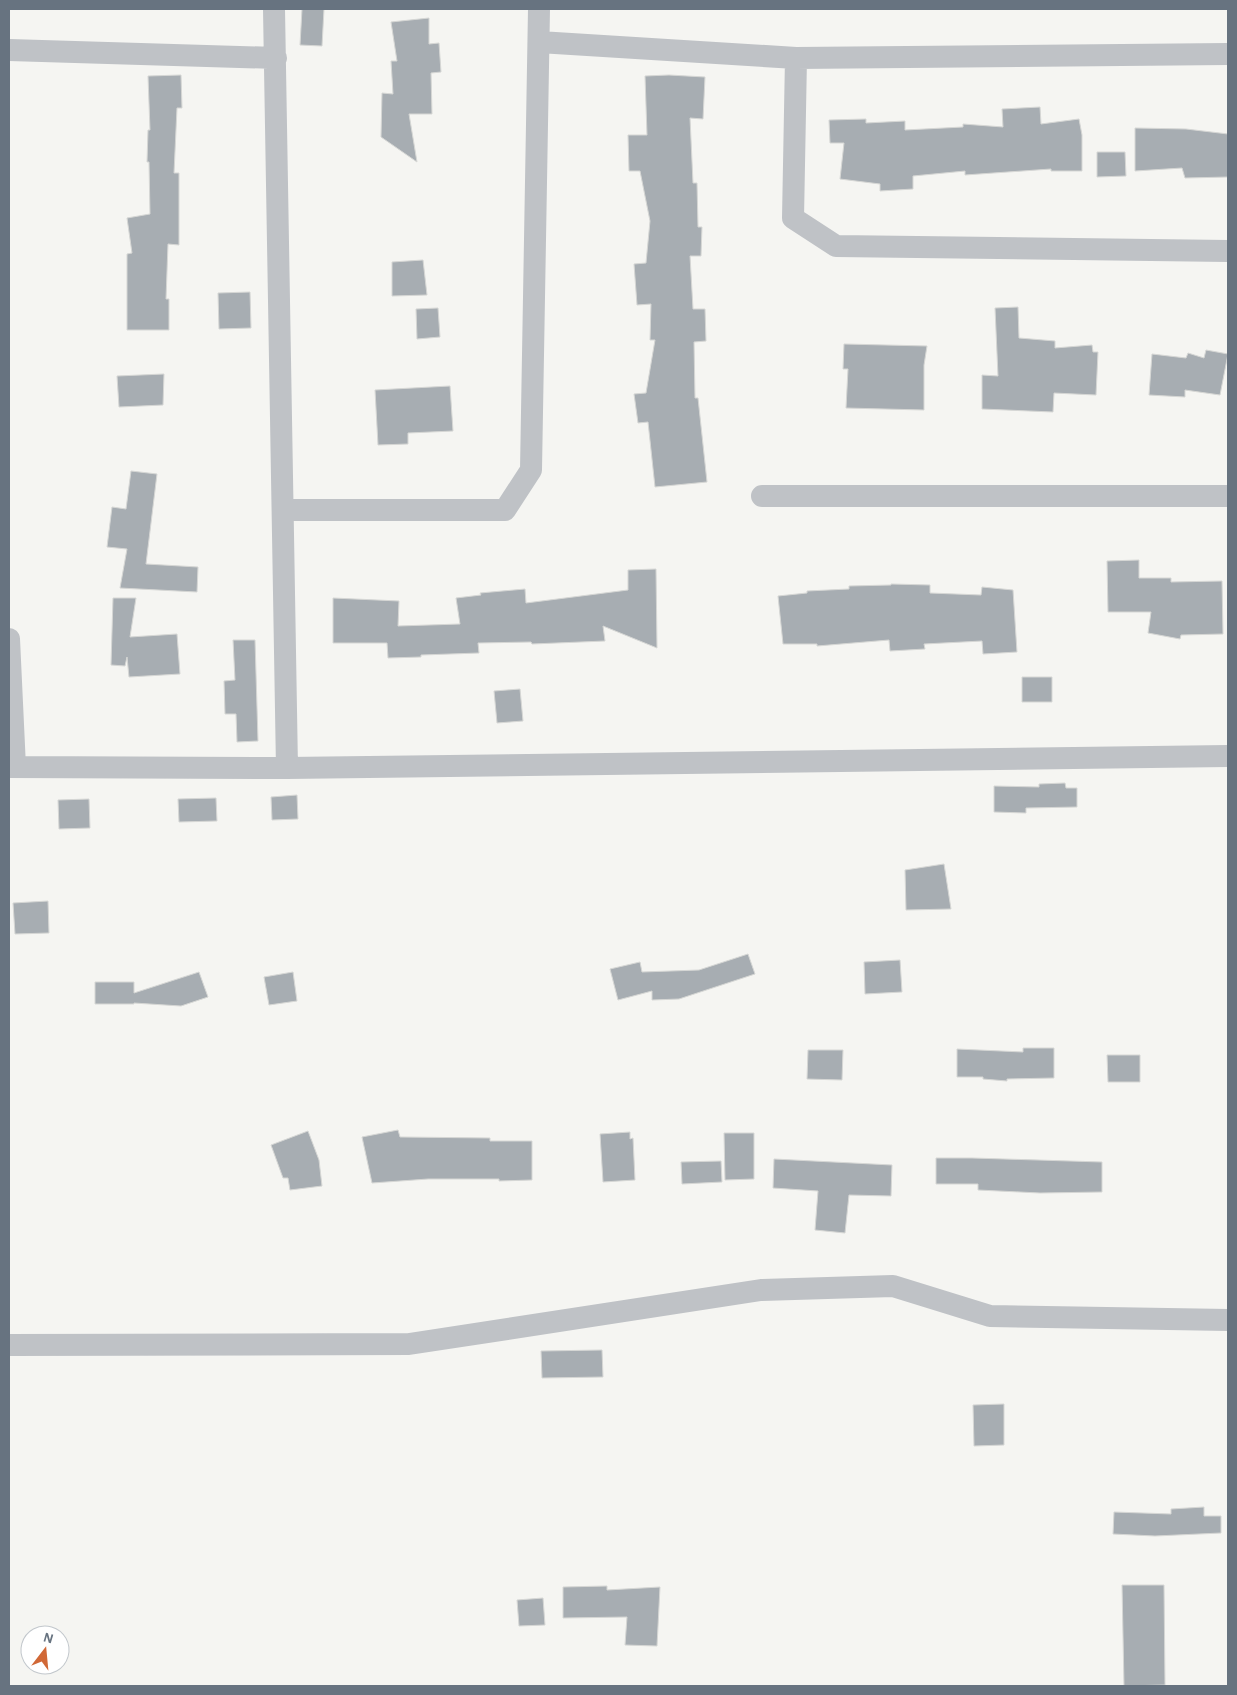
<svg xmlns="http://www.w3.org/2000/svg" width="1237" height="1695" font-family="'Alegreya Sans',sans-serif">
	<rect width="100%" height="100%" fill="#f5f5f2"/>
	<path fill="#a7adb2" stroke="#d6d7d5" d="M 302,9 L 324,9 L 322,46 L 300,45 Z
		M 429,18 L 429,44 L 439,43 L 441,72 L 431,73 L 432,114 L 409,114 L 417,162 L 381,137 L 382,93 L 393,94 L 391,61 L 397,61 L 391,22 Z
		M 181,75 L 182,108 L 177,108 L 174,173 L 179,173 L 179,245 L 168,244 L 166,299 L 169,299 L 169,330 L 127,330 L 127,254 L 132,253 L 127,218 L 150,214 L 149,162 L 147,162 L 148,130 L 150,130 L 148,76 Z
		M 669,75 L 705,77 L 703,119 L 690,118 L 693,183 L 697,183 L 698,227 L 702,227 L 701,256 L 690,256 L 693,309 L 705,309 L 706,341 L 694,342 L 695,398 L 698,398 L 707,482 L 655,487 L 648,422 L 638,423 L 634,394 L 646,393 L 655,340 L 650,340 L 651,304 L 637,305 L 634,264 L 646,263 L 650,221 L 640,171 L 629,171 L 628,135 L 647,135 L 645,76 Z
		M 1040,107 L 1041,124 L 1079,119 L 1082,135 L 1082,171 L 1051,171 L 1051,169 L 965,175 L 965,171 L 913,176 L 913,189 L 880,191 L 880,184 L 840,179 L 844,143 L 830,143 L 829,120 L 866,119 L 866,123 L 905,121 L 905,130 L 963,127 L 963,124 L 1003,127 L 1002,109 Z
		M 1135,128 L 1186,129 L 1228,134 L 1228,177 L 1185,178 L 1182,168 L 1135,171 Z
		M 1097,152 L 1125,152 L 1126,176 L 1097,177 Z
		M 423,260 L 427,295 L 392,296 L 392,262 Z
		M 250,292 L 251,328 L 219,329 L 218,293 Z
		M 1018,307 L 1019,338 L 1055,341 L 1055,348 L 1092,345 L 1093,352 L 1098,352 L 1096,395 L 1054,393 L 1053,412 L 982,409 L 982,375 L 998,376 L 995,308 Z
		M 438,308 L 440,337 L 417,339 L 416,309 Z
		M 844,344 L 927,346 L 924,365 L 924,410 L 846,408 L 848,369 L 843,369 Z
		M 1206,350 L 1228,354 L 1220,395 L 1185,390 L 1185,397 L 1149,395 L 1152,354 L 1186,358 L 1188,353 L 1204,358 Z
		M 164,374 L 163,405 L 119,407 L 117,376 Z
		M 450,386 L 453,431 L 408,433 L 408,444 L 378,445 L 375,390 Z
		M 131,471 L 157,474 L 146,564 L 198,567 L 197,592 L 120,588 L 127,549 L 107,547 L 112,507 L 126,509 Z
		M 1139,560 L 1139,578 L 1171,578 L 1171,582 L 1222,581 L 1223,634 L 1181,635 L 1180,639 L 1148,633 L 1151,612 L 1108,612 L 1107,561 Z
		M 656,569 L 657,648 L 603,626 L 605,641 L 532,644 L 531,642 L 478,643 L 479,653 L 421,655 L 421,657 L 388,658 L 387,643 L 333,643 L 333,598 L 399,601 L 398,626 L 460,624 L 456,598 L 481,595 L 480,593 L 525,589 L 526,603 L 628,590 L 628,570 Z
		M 891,584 L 930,585 L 930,593 L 981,595 L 982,587 L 1013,590 L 1017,652 L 983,654 L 982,641 L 924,644 L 925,649 L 890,651 L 889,640 L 817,646 L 817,644 L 783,644 L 778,596 L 807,593 L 807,591 L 849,589 L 849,586 L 891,585 Z
		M 113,598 L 136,598 L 130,637 L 177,634 L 180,674 L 129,677 L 127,657 L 125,666 L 111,665 Z
		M 233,640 L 255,640 L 258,741 L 237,742 L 236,714 L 225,714 L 224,681 L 235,680 Z
		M 1022,677 L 1052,677 L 1052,702 L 1022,702 Z
		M 520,689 L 523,721 L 497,723 L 494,691 Z
		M 1065,783 L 1066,788 L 1077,788 L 1077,807 L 1026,808 L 1026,813 L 994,812 L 994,786 L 1039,787 L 1039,784 Z
		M 297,795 L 298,819 L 272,820 L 271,797 Z
		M 216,798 L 217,821 L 179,822 L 178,799 Z
		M 89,799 L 90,828 L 59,829 L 58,800 Z
		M 944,864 L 951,909 L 906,910 L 905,870 Z
		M 48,901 L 49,933 L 15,934 L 13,903 Z
		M 748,954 L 755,974 L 679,999 L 652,1000 L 652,991 L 618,1000 L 610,969 L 640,962 L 642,972 L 699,970 Z
		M 900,960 L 902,992 L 865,994 L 864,962 Z
		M 199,972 L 208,997 L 181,1006 L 134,1003 L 134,1004 L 95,1004 L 95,982 L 134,982 L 134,993 Z
		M 293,972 L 297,1001 L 269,1005 L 264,977 Z
		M 1023,1048 L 1054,1048 L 1054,1078 L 1007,1079 L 1007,1081 L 983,1079 L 983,1077 L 957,1077 L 957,1049 L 1023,1052 Z
		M 808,1050 L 843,1050 L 842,1080 L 807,1079 Z
		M 1107,1055 L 1140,1055 L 1140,1082 L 1108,1082 Z
		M 398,1130 L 400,1137 L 490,1138 L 490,1141 L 532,1141 L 532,1180 L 499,1181 L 499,1179 L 428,1179 L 372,1183 L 362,1137 Z
		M 308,1131 L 319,1160 L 322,1186 L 290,1190 L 288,1178 L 283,1178 L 271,1145 Z
		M 630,1132 L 630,1139 L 633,1138 L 635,1180 L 603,1182 L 600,1134 Z
		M 724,1133 L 754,1133 L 754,1179 L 725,1180 Z
		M 936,1158 L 972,1158 L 1102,1162 L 1102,1192 L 1040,1193 L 978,1190 L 978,1184 L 936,1184 Z
		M 774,1159 L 892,1165 L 891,1196 L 849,1195 L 845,1233 L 815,1230 L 818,1191 L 773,1188 Z
		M 721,1161 L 722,1182 L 682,1184 L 681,1162 Z
		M 602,1350 L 603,1377 L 542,1378 L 541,1351 Z
		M 1004,1404 L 1004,1445 L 974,1446 L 973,1405 Z
		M 1204,1507 L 1204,1516 L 1221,1516 L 1221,1533 L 1155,1536 L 1113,1534 L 1114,1512 L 1171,1514 L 1171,1509 Z
		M 1122,1585 L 1164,1585 L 1165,1685 L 1124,1686 Z
		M 607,1586 L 607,1590 L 660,1587 L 657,1646 L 625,1645 L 627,1617 L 563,1618 L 563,1587 Z
		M 543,1598 L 545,1625 L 519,1626 L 517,1600 Z"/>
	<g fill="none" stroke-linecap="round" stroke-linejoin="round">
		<path stroke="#bfc2c6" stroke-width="22" d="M 274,9 L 287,768
			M 539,42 L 796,58 L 1228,54
			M 9,50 L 276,58
			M 796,58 L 793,218 L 836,246 L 1228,251
			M 762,496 L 1228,496
			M 283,510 L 505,510 L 531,470 L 539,9
			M 9,639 L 15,767
			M 9,767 L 287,768 L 1228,756
			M 9,1345 L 409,1344 L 761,1290 L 893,1286 L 990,1316 L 1228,1320"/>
	</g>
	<rect width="1237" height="1695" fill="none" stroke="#677380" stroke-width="20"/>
	<g transform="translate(45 1650) rotate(16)"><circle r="24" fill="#ffffff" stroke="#c2c7cc"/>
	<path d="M0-4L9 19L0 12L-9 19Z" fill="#d16836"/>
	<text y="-8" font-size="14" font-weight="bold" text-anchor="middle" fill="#677380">N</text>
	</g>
</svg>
